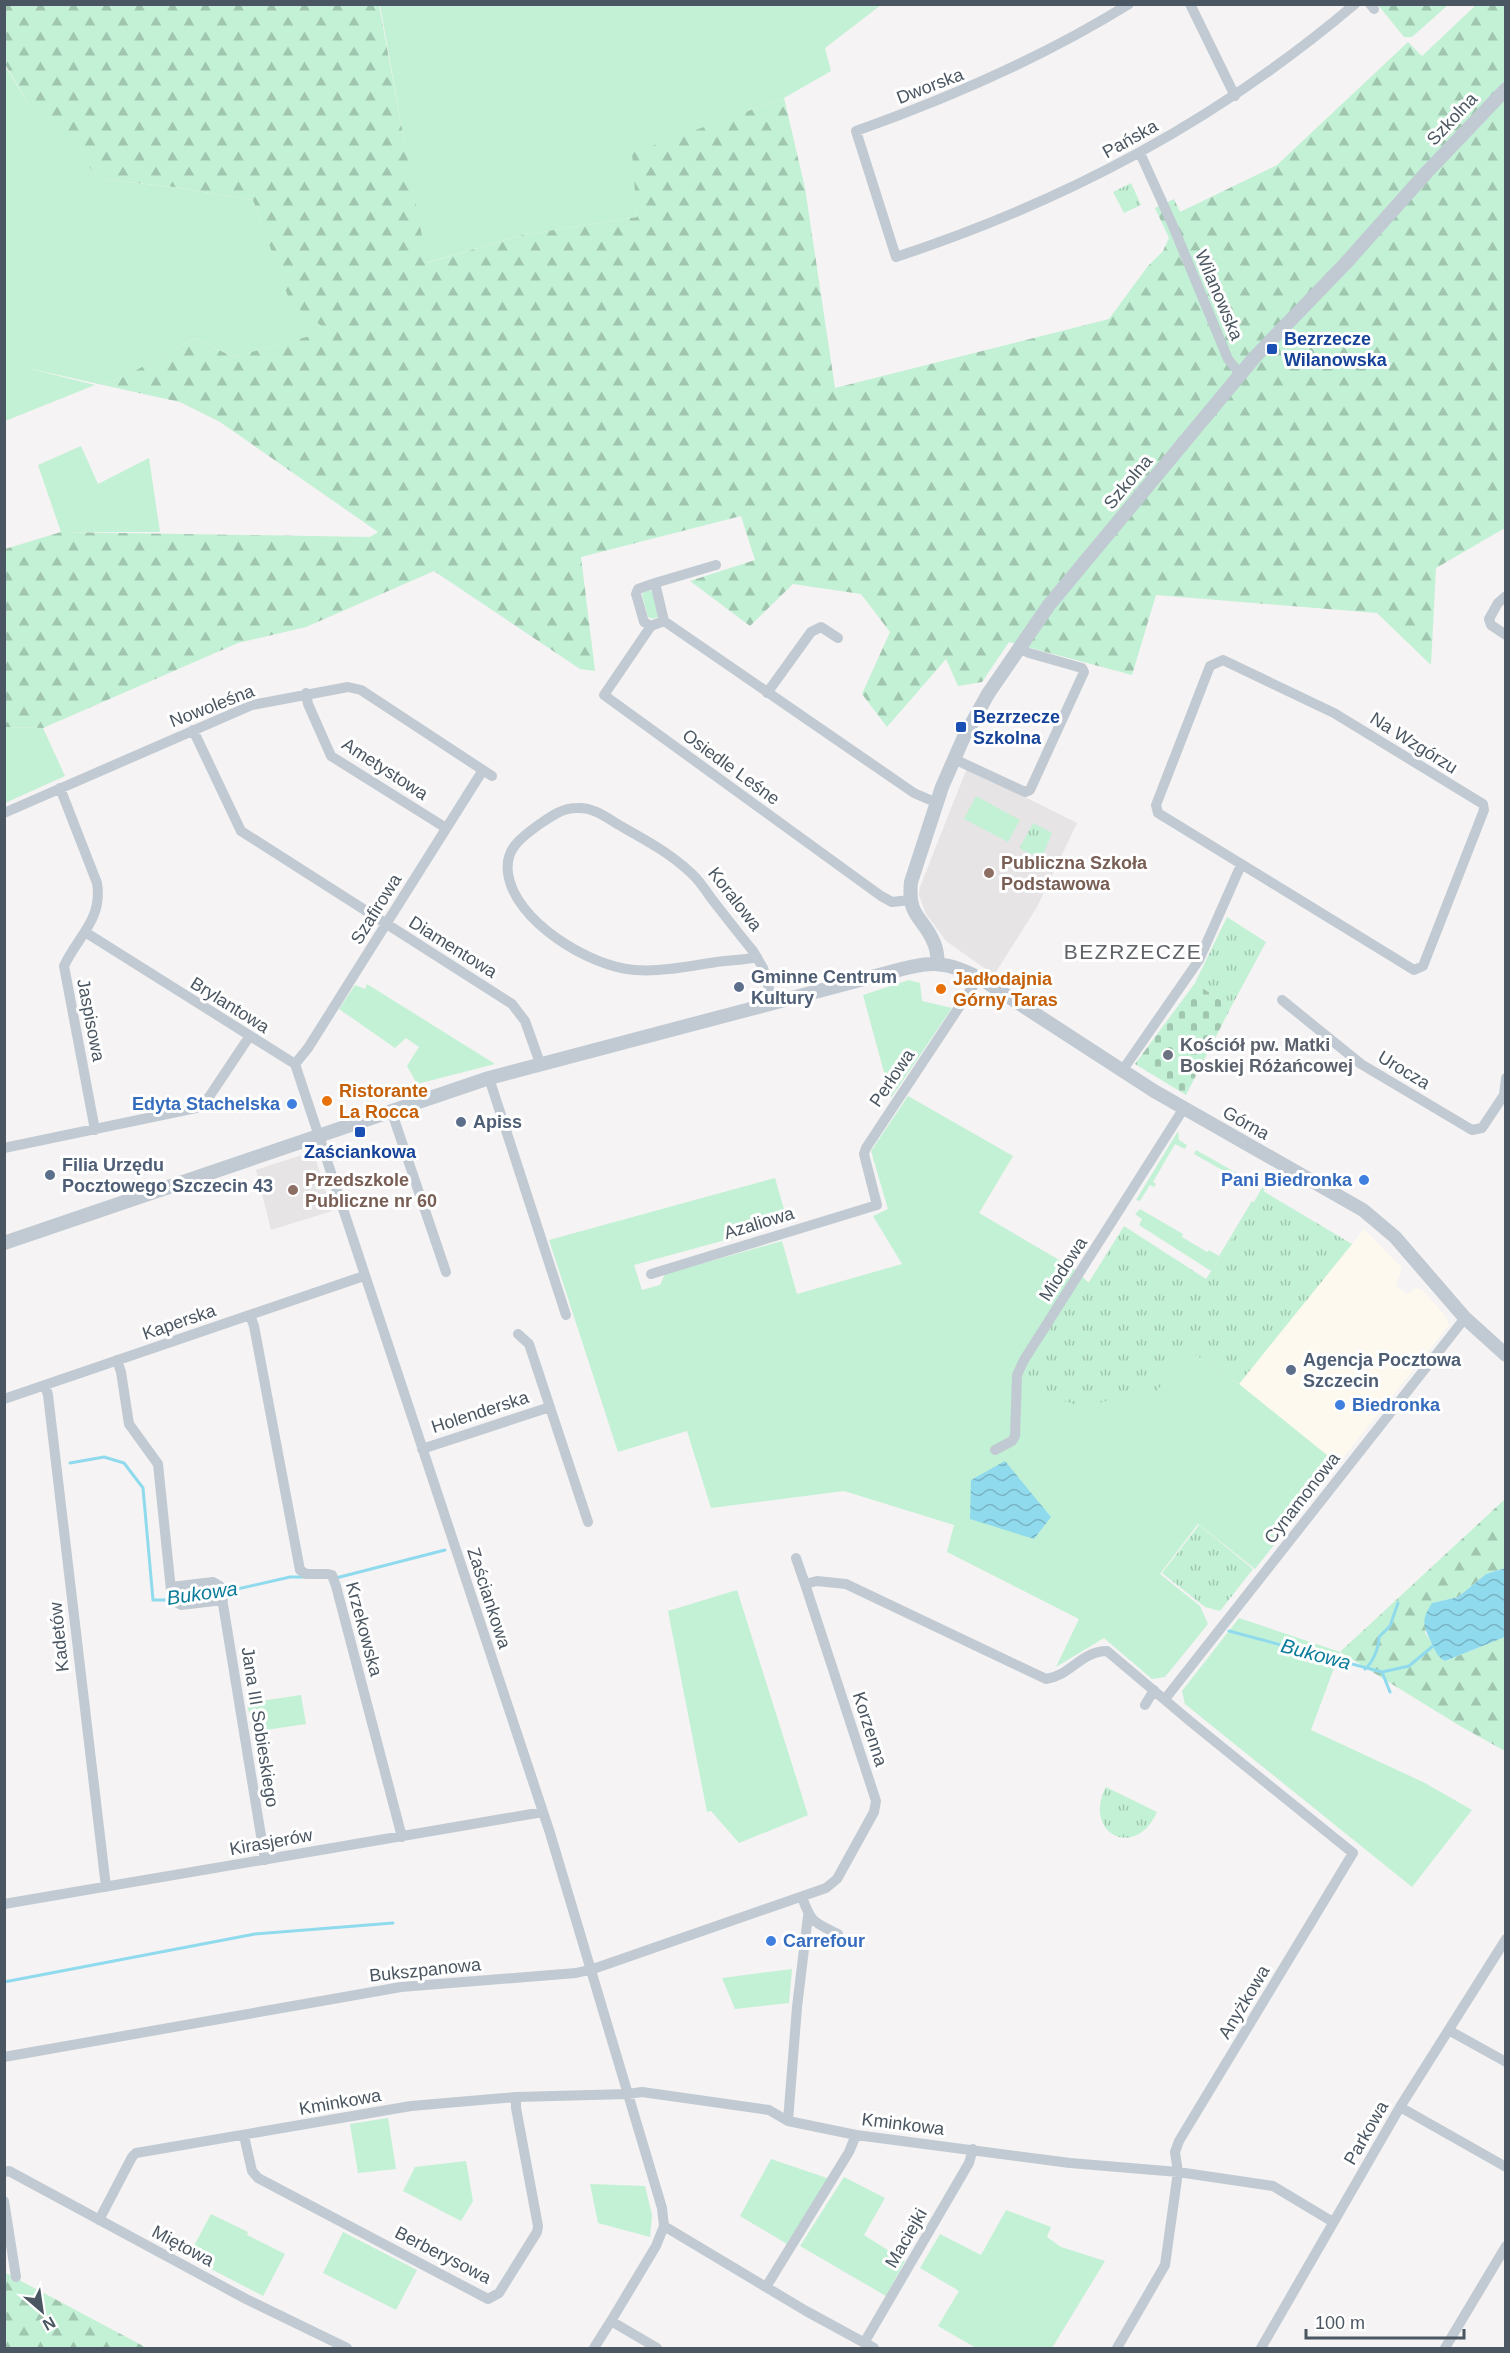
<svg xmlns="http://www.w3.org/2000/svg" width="1510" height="2353" font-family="Arial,sans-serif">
	<defs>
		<pattern id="forest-firs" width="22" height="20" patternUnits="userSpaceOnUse" patternTransform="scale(1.5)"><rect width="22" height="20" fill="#c3f1d5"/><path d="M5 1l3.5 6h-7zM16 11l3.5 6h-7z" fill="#a0c6b0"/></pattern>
		<pattern id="cemetery-stones" width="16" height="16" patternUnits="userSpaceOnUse" patternTransform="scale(1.5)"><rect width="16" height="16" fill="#c3f1d5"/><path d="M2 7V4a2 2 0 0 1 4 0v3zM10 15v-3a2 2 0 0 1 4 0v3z" fill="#a0c6b0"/></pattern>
		<pattern id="park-tufts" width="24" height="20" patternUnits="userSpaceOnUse" patternTransform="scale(1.5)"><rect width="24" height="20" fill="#c3f1d5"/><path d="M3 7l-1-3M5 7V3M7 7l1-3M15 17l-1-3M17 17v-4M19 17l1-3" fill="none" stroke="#a0c6b0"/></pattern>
		<pattern id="water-waves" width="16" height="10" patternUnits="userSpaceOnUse" patternTransform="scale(1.5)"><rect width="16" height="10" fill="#90daee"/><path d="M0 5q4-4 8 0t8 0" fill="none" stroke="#78b4c4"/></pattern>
	</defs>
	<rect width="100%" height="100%" fill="#f5f3f3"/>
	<path fill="#fdf9ef" d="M 1364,1229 L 1402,1268 L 1396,1286 L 1407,1294 L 1416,1288 L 1423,1290 L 1447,1318 L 1449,1325 L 1338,1464 L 1239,1384 Z"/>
	<path fill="#e6e4e5" d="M 967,768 L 1077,823 L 1037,907 L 994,975 L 946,941 L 926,914 L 919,895 L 920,887 Z
		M 308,1153 L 315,1157 L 332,1211 L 271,1230 L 256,1170 Z"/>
	<path fill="#c3f1d5" d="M 380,5 L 881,5 L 825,48 L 831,71 L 784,98 L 633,153 L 637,217 L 522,235 L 426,263 Z
		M 4,64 L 30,107 L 101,179 L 173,187 L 253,200 L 290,301 L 329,331 L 233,357 L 195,338 L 131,373 L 103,385 L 23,367 L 95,385 L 5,421 Z
		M 81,446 L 98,484 L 149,458 L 160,532 L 61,532 L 38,465 Z
		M 650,590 L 653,593 L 658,617 L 653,619 L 648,617 L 642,595 L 644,592 Z
		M 5,727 L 43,728 L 65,776 L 5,803 Z
		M 976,796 L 1020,820 L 1008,842 L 964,819 Z
		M 909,980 L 920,983 L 922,1001 L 952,1008 L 891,1098 L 863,995 Z
		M 367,984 L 495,1064 L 417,1084 L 407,1066 L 419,1047 L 406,1038 L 395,1048 L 339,1009 L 355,985 L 365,989 Z
		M 908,1096 L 1013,1156 L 979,1213 L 1073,1268 L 1089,1283 L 1239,1384 L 1338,1464 L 1255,1569 L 1198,1524 L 1160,1574 L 1200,1606 L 1208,1624 L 1165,1677 L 1152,1679 L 1104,1638 L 1056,1667 L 1079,1619 L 947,1552 L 954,1525 L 844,1491 L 711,1508 L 687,1431 L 618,1452 L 549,1240 L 775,1178 L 788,1223 L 634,1265 L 642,1290 L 660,1285 L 665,1274 L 782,1241 L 797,1294 L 902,1264 L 873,1216 L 888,1209 L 871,1151 Z
		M 1178,1131 L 1179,1140 L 1187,1145 L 1185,1149 L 1175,1144 L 1153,1182 L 1156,1184 L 1154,1187 L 1150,1185 L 1140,1201 L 1136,1200 Z
		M 1196,1150 L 1256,1184 L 1254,1188 L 1194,1154 Z
		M 1263,1179 L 1265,1189 L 1211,1271 L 1139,1225 L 1142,1219 L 1135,1214 L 1140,1209 L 1183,1234 L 1182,1237 L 1207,1252 L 1209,1250 L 1219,1256 L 1252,1201 L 1254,1202 L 1262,1188 Z
		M 210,1588 L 213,1595 L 210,1597 L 180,1600 L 177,1597 L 179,1591 Z
		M 737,1590 L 808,1815 L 739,1843 L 711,1811 L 707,1812 L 668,1611 Z
		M 1239,1618 L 1340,1652 L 1311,1730 L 1425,1783 L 1472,1810 L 1412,1887 L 1185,1704 L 1182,1691 Z
		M 301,1695 L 306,1724 L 253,1732 L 247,1703 Z
		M 792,1969 L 789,2003 L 735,2009 L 722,1978 Z
		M 388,2118 L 396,2169 L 358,2173 L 350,2124 Z
		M 771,2159 L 830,2179 L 787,2244 L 740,2216 Z
		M 466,2161 L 473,2201 L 461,2221 L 403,2191 L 415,2167 Z
		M 844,2177 L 885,2198 L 864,2235 L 905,2261 L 886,2296 L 800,2246 Z
		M 590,2184 L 645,2186 L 652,2215 L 650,2237 L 598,2223 Z
		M 1006,2210 L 1051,2227 L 1047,2237 L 1061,2247 L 1105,2261 L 1052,2348 L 976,2348 L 938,2326 L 959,2291 L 920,2268 L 940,2234 L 981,2255 Z
		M 211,2214 L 248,2232 L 247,2235 L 285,2254 L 263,2296 L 188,2257 Z
		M 343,2232 L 417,2270 L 396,2310 L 323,2273 Z"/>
	<path fill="url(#forest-firs)" d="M 5,5 L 379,5 L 427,263 L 522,235 L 637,217 L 632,153 L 784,98 L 805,188 L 835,388 L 1109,319 L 1148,266 L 1163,251 L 1169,238 L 1155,208 L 1174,199 L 1180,212 L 1277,165 L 1408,42 L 1422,56 L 1476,5 L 1505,5 L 1505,528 L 1436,568 L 1431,665 L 1377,613 L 1156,595 L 1132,675 L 1009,642 L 982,682 L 958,686 L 946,659 L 887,727 L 862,694 L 890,632 L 861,594 L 793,584 L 750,626 L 690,581 L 755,560 L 741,516 L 581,557 L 595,671 L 580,669 L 434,571 L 306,627 L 238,643 L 43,728 L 5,727 L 5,549 L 61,532 L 370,537 L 378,532 L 220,422 L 180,402 L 103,385 L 131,373 L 195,338 L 233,357 L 328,331 L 290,302 L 253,200 L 174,187 L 101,179 L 30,107 L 5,64 Z
		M 1378,5 L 1448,5 L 1412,37 L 1404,37 Z
		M 1505,1499 L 1505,1568 L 1486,1574 L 1458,1597 L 1432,1603 L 1425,1633 L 1445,1661 L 1505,1637 L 1505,1751 L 1460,1726 L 1340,1652 Z
		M 4,2259 L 6,2273 L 147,2348 L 5,2348 Z"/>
	<path fill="url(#cemetery-stones)" d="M 1195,983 L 1231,1007 L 1186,1095 L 1135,1064 Z"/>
	<path fill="url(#park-tufts)" d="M 1131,183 L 1141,205 L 1124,213 L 1113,192 Z
		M 1033,823 L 1052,833 L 1043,855 L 1040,858 L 1022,850 L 1020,847 Z
		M 1227,917 L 1266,942 L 1231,1007 L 1195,983 Z
		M 1263,1191 L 1352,1244 L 1239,1384 L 1187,1349 L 1149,1402 L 1135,1396 L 1129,1395 L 1080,1408 C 1076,1406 1072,1403 1068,1402 C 1057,1399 1044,1406 1036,1398 C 1007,1371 1064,1307 1081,1284 L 1089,1282 L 1124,1226 L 1206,1279 Z
		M 1199,1525 L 1253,1569 L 1220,1611 L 1205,1607 L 1162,1573 Z
		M 1106,1787 L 1157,1812 C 1135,1861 1082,1833 1106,1787 Z"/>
	<path fill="url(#water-waves)" d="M 1005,1461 L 1051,1517 L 1034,1539 L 970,1519 L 971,1480 Z
		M 1505,1568 L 1505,1637 L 1445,1661 C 1437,1657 1435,1650 1431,1642 C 1423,1625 1421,1620 1432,1603 L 1458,1597 L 1486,1574 Z"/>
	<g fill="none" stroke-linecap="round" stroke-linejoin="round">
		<path stroke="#90daee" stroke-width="3" d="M 70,1463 L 104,1457 L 124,1463 L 143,1488 L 153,1600 L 170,1600
			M 336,1578 L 445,1550
			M 224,1592 L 290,1577 L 303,1577
			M 180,1599 L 218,1593
			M 1229,1631 L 1382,1672 L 1390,1692
			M 1365,1669 C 1373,1662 1379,1648 1379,1637 L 1390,1626 L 1398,1603
			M 1382,1672 L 1409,1666 L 1433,1646
			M 4,1982 L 255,1934 L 393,1923"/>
		<path stroke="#c1cad2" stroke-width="10" d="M 1129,4 C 1042,58 952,97 856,131 L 896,257 C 1066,201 1217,121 1355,4
			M 1190,4 L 1235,96
			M 1370,4 L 1374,9
			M 1140,153 L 1173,226 L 1228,359 L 1240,374
			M 655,583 L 716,565
			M 1506,596 L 1498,603 L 1489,619 L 1491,625 L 1506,635
			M 664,621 L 651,626 L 644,622 L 636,594 L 638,589 L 655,583 L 664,621 L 914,793 L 937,803
			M 651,626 L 604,695 L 881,896 L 892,902 L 910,900
			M 1223,660 L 1334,713 L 1483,804 L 1484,810 L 1423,966 L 1414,970 L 1158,813 L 1156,805 L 1210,666 Z
			M 306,693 L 308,704 L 331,756 L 446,828
			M 767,693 L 811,632 L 821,627 L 838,638
			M 193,730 L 241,831 L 512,1004 L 525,1021 L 540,1063
			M 954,759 L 1025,792 L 1030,790 L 1084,672 L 1082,668 L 1029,653 L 1018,648
			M 60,788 L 97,883 C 103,919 78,936 64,966 L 95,1130
			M 4,813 L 252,705 L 348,687 L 361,690 L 492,776
			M 85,932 L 295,1064 L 550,1833 L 662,2208 L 664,2226 L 656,2246 L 611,2321
			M 757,957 C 748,960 727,960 716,962 C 690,966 662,972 635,970 C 590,967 514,921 508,873 C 505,850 519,839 537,826 C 550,817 561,808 577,808 C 593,807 606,817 619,825 C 644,839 670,853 691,873 C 699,880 705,889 711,898 C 725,916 739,934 753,951 L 763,968 L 773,1002
			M 1282,1000 L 1361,1064 L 1472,1130 L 1482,1128 L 1504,1095 L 1506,1096
			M 295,1064 L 308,1048 L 483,770
			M 1122,1071 L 1199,960 L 1241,865
			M 489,1078 L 566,1315
			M 1504,1095 L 1506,1078
			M 391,1110 L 446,1272
			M 4,1148 L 196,1108 L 209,1097 L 249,1037
			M 651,1274 L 877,1205 L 864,1154 L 866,1148 L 979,977
			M 250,1315 L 254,1326 L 300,1570 L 306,1574 L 328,1574 L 332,1575 L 336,1586 L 402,1837
			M 518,1334 L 529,1344 L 588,1522
			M 117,1360 L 121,1372 L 129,1424 L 158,1464 L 172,1600 L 181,1605 L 223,1600
			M 45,1385 L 48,1395 L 106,1887
			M 4,1399 L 364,1276
			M 422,1449 L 550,1407
			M 995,1450 L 1012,1441 L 1015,1436 L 1017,1375 L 1024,1360 L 1184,1108
			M 796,1558 L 805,1584
			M 171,1587 L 213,1582 L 220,1586 L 265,1860
			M 1165,1699 L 1465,1318
			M 1145,1705 L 1154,1690
			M 802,1897 C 811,1923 814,1922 838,1934
			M 4,1904 L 543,1812
			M 1450,2031 L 1506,2062
			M 4,2057 L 401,1987 L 576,1973 L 593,1969 L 826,1888 L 837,1879 L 874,1812 L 876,1801 L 805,1584 L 817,1581 L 846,1584 L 1046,1679 C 1070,1676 1081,1651 1107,1651 L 1191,1722 L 1353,1853 L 1179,2141 L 1175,2152 L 1178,2172 L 1070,2163 L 856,2135 L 788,2121 L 769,2110 L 642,2092 L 628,2094 L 516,2097 L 411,2106 L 136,2153 L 132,2157 L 99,2220
			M 1400,2107 L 1506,2167
			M 788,2121 L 797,2007 L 808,1916
			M 244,2136 L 252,2171 L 258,2178 L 488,2299 L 499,2293 L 537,2232 L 538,2226 L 516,2108 L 516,2097
			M 4,2172 L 9,2171 L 246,2299 L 347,2348
			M 4,2201 L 16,2277
			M 664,2226 L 806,2311 L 874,2348
			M 766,2287 L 849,2152 L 856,2135
			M 864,2343 L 969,2163 L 973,2149
			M 594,2348 L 611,2321 L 657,2348
			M 1117,2348 L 1165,2265 L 1178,2172 L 1273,2186 L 1333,2222
			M 1261,2348 L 1400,2107 L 1506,1939
			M 1445,2348 L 1506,2246"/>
		<path stroke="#c1cad2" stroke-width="14" d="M 938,962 C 937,956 937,949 934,943 C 924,917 907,918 911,882 L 942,787 L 963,739 L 988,694 L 1049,605 L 1254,358 L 1345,264 L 1427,172 L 1506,89
			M 4,1243 L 489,1078 L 883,974 C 928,962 944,957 986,982 L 1154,1091 L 1363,1210 L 1395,1237 L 1465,1318 L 1506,1355"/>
	</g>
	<g fill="#1a4fb4" stroke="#fff" stroke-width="2">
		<rect x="1266" y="343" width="12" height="12" rx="3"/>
		<rect x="955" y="721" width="12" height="12" rx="3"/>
		<rect x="354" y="1126" width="12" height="12" rx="3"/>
	</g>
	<g fill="#8d6e63" stroke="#fff" stroke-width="2">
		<circle cx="989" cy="873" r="6"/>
		<circle cx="293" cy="1190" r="6"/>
	</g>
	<g fill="#5c6f8a" stroke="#fff" stroke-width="2">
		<circle cx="739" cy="987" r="6"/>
		<circle cx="461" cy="1122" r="6"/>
		<circle cx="50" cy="1175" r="6"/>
		<circle cx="1291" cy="1370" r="6"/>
	</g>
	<g fill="#e8710a" stroke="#fff" stroke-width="2">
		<circle cx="941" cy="989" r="6"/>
		<circle cx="327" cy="1101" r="6"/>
	</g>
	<circle fill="#6b7280" stroke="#fff" stroke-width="2" cx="1168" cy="1055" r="6"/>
	<g fill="#3f7fe0" stroke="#fff" stroke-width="2">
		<circle cx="292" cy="1104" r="6"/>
		<circle cx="1364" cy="1180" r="6"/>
		<circle cx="1340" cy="1405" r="6"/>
		<circle cx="771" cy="1941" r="6"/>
	</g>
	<g text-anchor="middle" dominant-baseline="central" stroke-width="6" stroke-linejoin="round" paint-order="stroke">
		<g font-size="18" fill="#4a5661" stroke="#fff">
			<text transform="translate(930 86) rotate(-21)">Dworska</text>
			<text transform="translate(1452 119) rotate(-47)">Szkolna</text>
			<text transform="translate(1130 139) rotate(-29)">Pańska</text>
			<text transform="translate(1219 295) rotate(67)">Wilanowska</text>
			<text transform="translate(1128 482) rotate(-50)">Szkolna</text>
			<text transform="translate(212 706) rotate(-21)">Nowoleśna</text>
			<text transform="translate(1414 743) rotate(32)">Na Wzgórzu</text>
			<text transform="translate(731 767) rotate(36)">Osiedle Leśne</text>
			<text transform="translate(385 769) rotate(33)">Ametystowa</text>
			<text transform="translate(735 899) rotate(52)">Koralowa</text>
			<text transform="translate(376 909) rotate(-58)">Szafirowa</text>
			<text transform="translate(453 947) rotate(32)">Diamentowa</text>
			<text transform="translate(230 1005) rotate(32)">Brylantowa</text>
			<text transform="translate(91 1020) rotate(79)">Jaspisowa</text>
			<text transform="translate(1404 1070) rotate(31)">Urocza</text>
			<text transform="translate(892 1078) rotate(-56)">Perłowa</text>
			<text transform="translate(1246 1123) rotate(29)">Górna</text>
			<text transform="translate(759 1223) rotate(-17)">Azaliowa</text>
			<text transform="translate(1063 1269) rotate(-57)">Miodowa</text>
			<text transform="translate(179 1322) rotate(-19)">Kaperska</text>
			<text transform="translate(480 1412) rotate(-18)">Holenderska</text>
			<text transform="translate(1302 1498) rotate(-52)">Cynamonowa</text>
			<text transform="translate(489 1598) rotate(72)">Zaściankowa</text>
			<text transform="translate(364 1629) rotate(75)">Krzekowska</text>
			<text transform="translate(59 1637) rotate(-96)">Kadetów</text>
			<text transform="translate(260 1727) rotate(81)">Jana III Sobieskiego</text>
			<text transform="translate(870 1729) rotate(72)">Korzenna</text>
			<text transform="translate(271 1842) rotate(-10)">Kirasjerów</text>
			<text transform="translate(425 1970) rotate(-6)">Bukszpanowa</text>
			<text transform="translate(1244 2002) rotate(-59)">Anyżkowa</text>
			<text transform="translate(340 2102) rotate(-10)">Kminkowa</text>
			<text transform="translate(903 2124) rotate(7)">Kminkowa</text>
			<text transform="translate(1366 2133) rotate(-60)">Parkowa</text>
			<text transform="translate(906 2238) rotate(-60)">Maciejki</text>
			<text transform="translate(183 2246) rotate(28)">Miętowa</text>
			<text transform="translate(443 2255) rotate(27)">Berberysowa</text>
		</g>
		<g font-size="18" font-weight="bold" fill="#164399" stroke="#fff" text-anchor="start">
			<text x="1284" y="339">Bezrzecze<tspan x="1284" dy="21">Wilanowska</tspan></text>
			<text x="973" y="717">Bezrzecze<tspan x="973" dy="21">Szkolna</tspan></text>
			<text x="360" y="1152" text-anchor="middle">Zaściankowa</text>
		</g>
		<g font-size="18" font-weight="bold" fill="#785e54" stroke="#fff" text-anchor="start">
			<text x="1001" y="863">Publiczna Szkoła<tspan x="1001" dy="21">Podstawowa</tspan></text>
			<text x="305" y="1180">Przedszkole<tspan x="305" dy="21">Publiczne nr 60</tspan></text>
		</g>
		<g font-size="18" font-weight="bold" fill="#4e5e75" stroke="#fff" text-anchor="start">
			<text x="751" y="977">Gminne Centrum<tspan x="751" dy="21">Kultury</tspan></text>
			<text x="473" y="1122">Apiss</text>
			<text x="62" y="1165">Filia Urzędu<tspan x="62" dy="21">Pocztowego Szczecin 43</tspan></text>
			<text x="1303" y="1360">Agencja Pocztowa<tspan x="1303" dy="21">Szczecin</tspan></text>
		</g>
		<g font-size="18" font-weight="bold" fill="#c56008" stroke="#fff" text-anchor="start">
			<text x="953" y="979">Jadłodajnia<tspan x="953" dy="21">Górny Taras</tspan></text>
			<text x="339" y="1091">Ristorante<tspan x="339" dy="21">La Rocca</tspan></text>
		</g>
		<g font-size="18" font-weight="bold" fill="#5b616d" stroke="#fff" text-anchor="start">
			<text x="1180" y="1045">Kościół pw. Matki<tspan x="1180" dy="21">Boskiej Różańcowej</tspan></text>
		</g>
		<g font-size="18" font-weight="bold" fill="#366cbe" stroke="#fff" text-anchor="end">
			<text x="280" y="1104">Edyta Stachelska</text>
			<text x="1352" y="1180">Pani Biedronka</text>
			<text x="1352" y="1405" text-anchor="start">Biedronka</text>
			<text x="783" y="1941" text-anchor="start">Carrefour</text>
		</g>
		<g font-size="20" font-style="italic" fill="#0c7c9b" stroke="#fff">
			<text transform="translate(202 1593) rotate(-8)">Bukowa</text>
			<text transform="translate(1316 1654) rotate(15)">Bukowa</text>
		</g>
		<g font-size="21" letter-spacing="1.5" fill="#5f6368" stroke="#fff">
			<text x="1133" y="951">BEZRZECZE</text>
		</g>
	</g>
	<rect width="1510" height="2353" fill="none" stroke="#4a5661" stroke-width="12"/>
	<g transform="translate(42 2311) rotate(151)" stroke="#ffffff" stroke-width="4.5" paint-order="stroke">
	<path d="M0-4.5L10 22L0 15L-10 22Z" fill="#4a5661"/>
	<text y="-9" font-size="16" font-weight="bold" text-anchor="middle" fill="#4a5661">N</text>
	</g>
	<path d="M1306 2329v9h158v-9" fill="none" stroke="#4a5661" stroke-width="3"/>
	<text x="1315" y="2329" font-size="18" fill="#4a5661" stroke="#ffffff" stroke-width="4.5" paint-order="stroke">100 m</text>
</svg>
